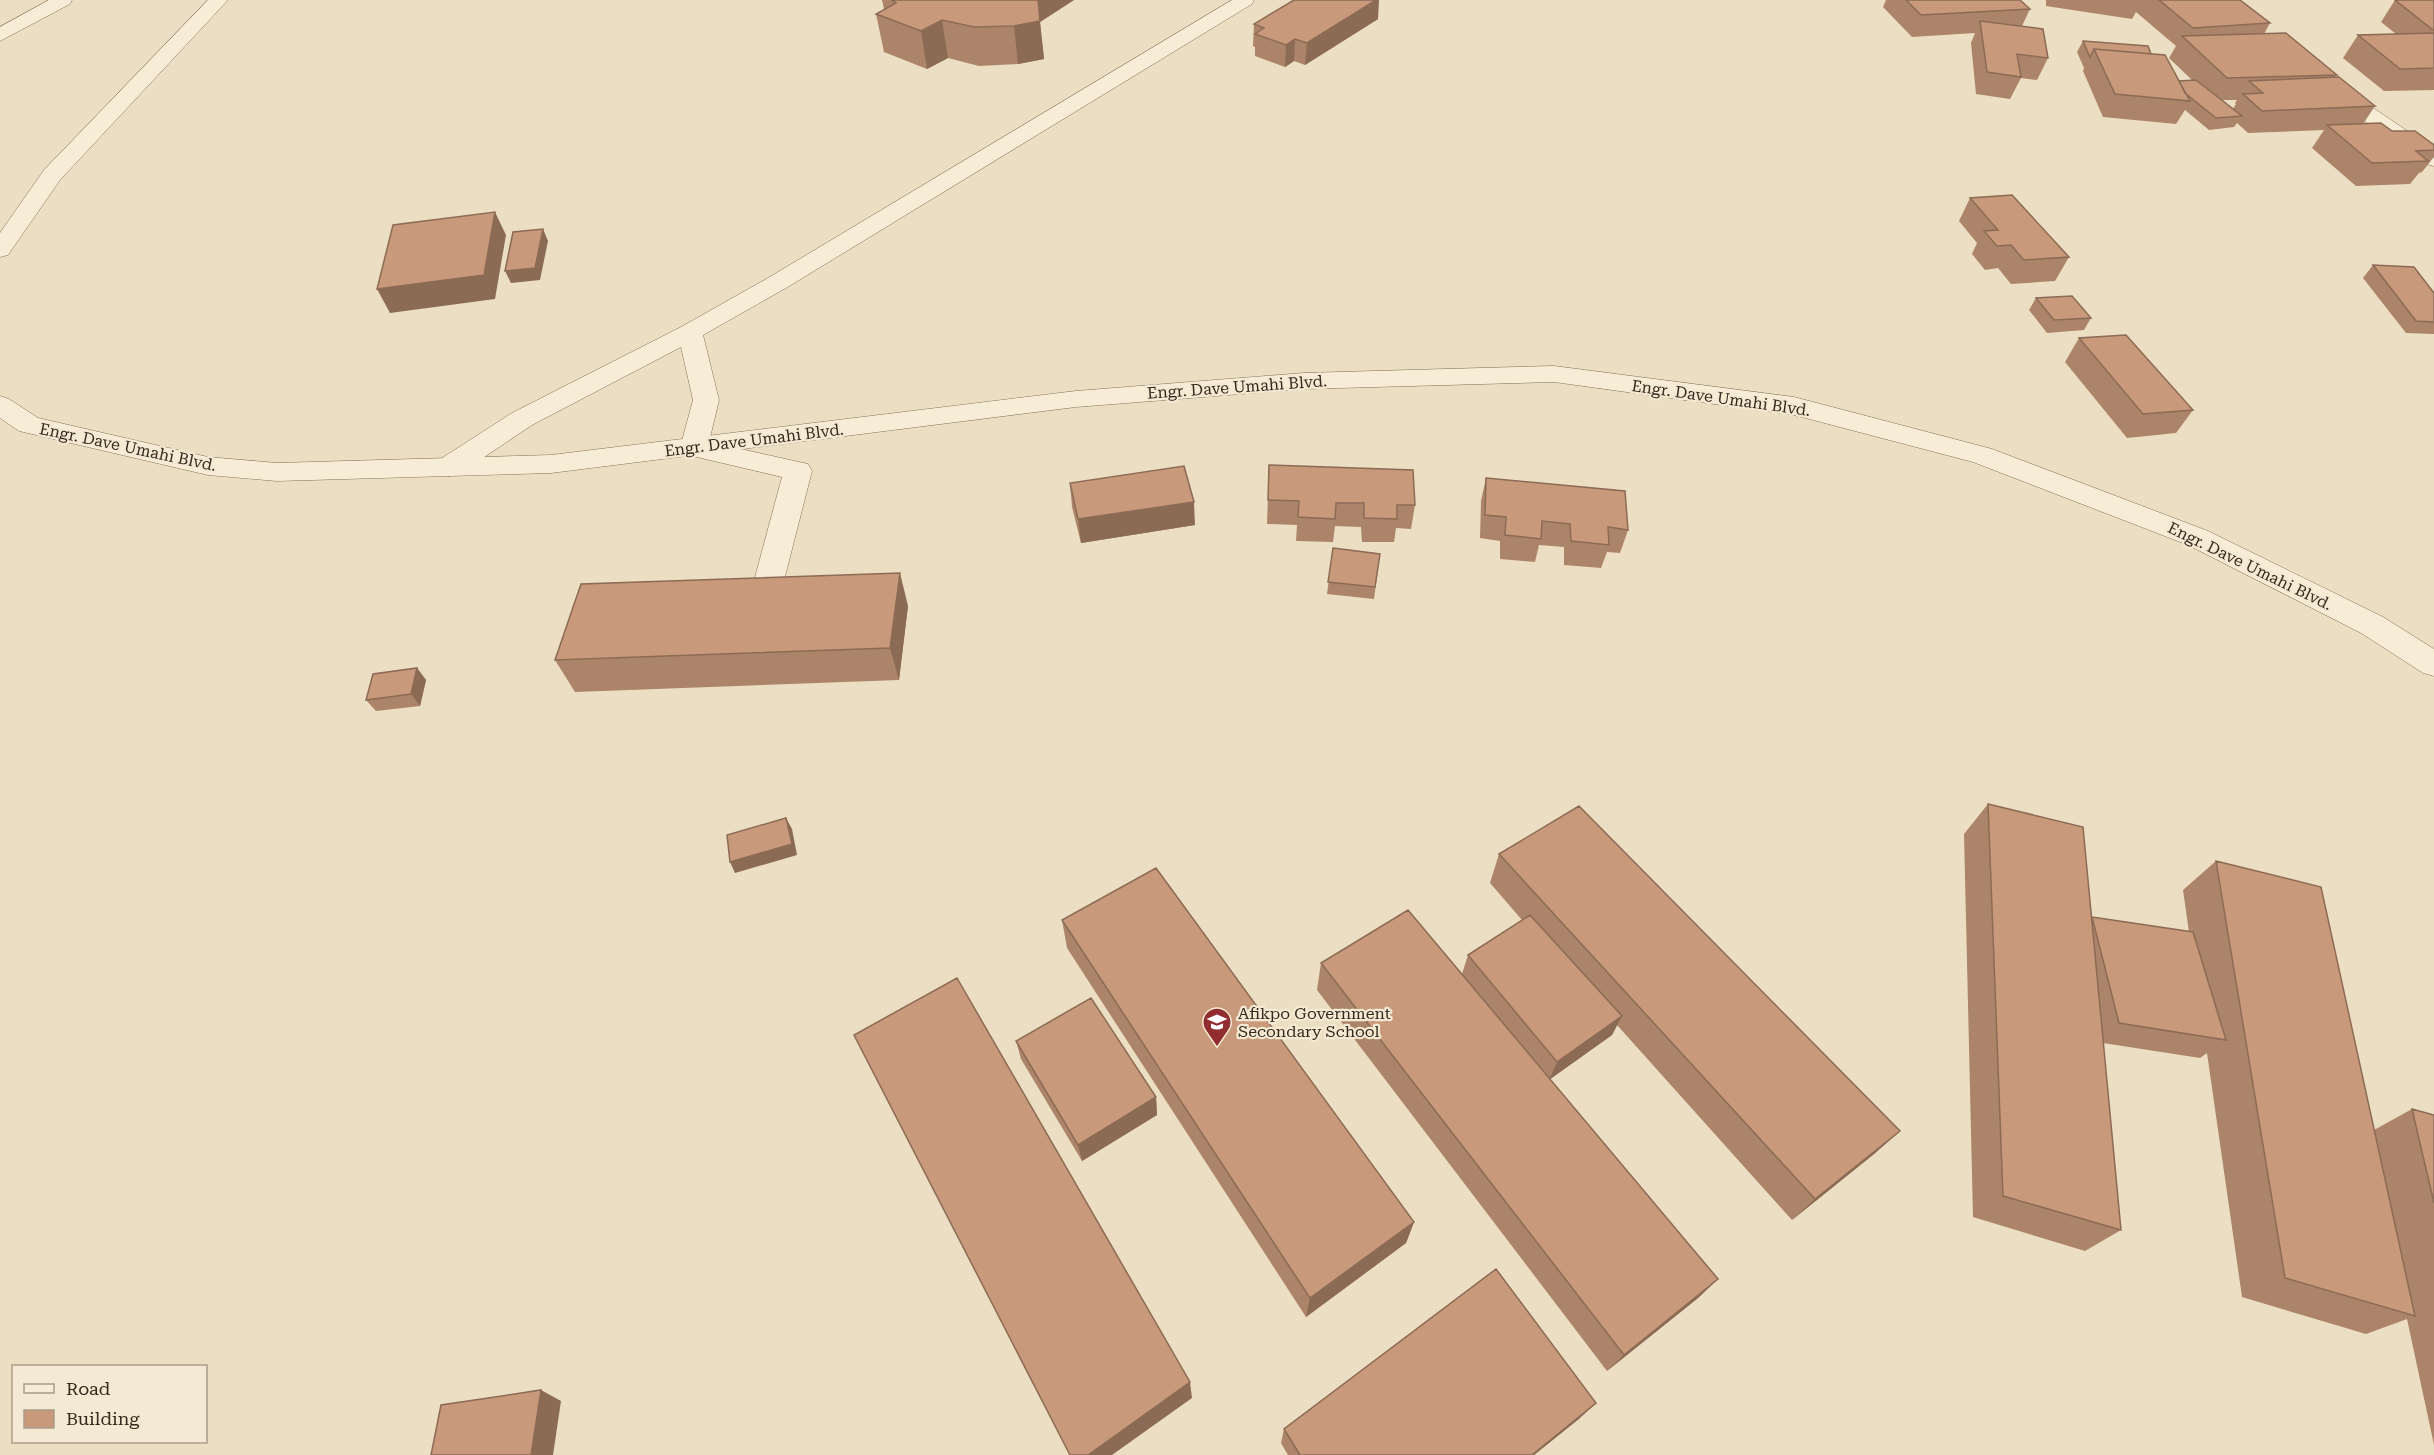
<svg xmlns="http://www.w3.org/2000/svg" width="2434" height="1455" font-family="'Roboto Serif',serif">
	<rect width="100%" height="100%" fill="#ecdec3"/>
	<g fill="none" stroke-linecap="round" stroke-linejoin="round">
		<g stroke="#85705b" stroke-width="1">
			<path id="minor" d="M 208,0 L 228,0 L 60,180 L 8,255 L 0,257 L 0,233 L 44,170 Z
				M 1232,0 L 1254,0 L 1252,4 L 786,288 L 703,335 L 719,400 L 709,442 L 808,464 L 812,471 L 781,592 L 777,600 L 766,603 L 755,600 L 751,592 L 782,477 L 684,454 L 680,448 L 693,400 L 681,347 L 532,425 L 459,474 L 449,476 L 439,474 L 435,467 L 439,460 L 512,413 L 681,327 L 768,278 Z
				M 2332,83 L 2339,85 L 2434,149 L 2434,166 L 2426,164 L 2325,93 L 2322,89 L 2325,85 Z"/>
		</g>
		<g stroke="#85705b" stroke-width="1">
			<path id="tertiary" d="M 49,0 L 72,0 L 70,4 L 0,41 L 0,27 Z
				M 1554,366 L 1794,397 L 1992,449 L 2208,531 L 2383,617 L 2434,649 L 2434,676 L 2423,673 L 2361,633 L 2188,545 L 1973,462 L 1794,415 L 1554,382 L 1304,389 L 1076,407 L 551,473 L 277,481 L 208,475 L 19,431 L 0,418 L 0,396 L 9,399 L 38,418 L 208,457 L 277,463 L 551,455 L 1076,391 L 1304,373 Z"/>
		</g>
		<use href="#minor" fill="#f7ecd5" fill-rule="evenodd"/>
		<use href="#tertiary" fill="#f7ecd5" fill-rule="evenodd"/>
	</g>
	<path fill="#ac8469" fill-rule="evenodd" d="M 882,0 L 1074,0 L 1040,22 L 1044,59 L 1018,64 L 979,66 L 948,58 L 927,69 L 884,52 L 876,14 L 884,9 Z
		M 1886,0 L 2020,0 L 2030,9 L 2022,26 L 2048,58 L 2037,80 L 2021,78 L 2010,99 L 1976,94 L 1971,43 L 1975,33 L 1912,37 L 1883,7 Z
		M 2046,0 L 2240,0 L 2270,23 L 2264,34 L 2337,75 L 2335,77 L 2375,106 L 2363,124 L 2392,131 L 2434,145 L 2434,157 L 2422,172 L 2419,173 L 2410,184 L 2356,186 L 2312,148 L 2324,130 L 2248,133 L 2237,123 L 2234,127 L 2209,130 L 2185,110 L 2176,124 L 2103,117 L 2083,71 L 2084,68 L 2077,52 L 2083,41 L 2151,54 L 2179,81 L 2192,80 L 2169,58 L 2176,46 L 2136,12 L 2132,19 L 2046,6 ZM 2222,100 L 2237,100 L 2235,103 L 2236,104 L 2233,109 Z
		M 2395,0 L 2434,0 L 2434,90 L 2384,91 L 2343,58 L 2358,35 L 2396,34 L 2381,22 Z
		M 1378,19 L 1305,65 L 1294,61 L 1285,67 L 1255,56 L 1255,47 L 1253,46 L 1254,24 Z
		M 1970,198 L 2069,257 L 2055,281 L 2011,284 L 1998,268 L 1985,270 L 1972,254 L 1977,243 L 1959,221 Z
		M 2373,265 L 2434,293 L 2434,334 L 2406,333 L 2363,278 Z
		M 2036,298 L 2091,318 L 2084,330 L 2047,333 L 2029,310 Z
		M 2079,338 L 2193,410 L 2176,433 L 2127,438 L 2065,362 Z
		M 1269,465 L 1415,505 L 1411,529 L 1396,528 L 1394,542 L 1362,542 L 1361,527 L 1335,526 L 1333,542 L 1296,541 L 1297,525 L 1267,524 Z
		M 1486,478 L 1628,530 L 1620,553 L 1607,552 L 1601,568 L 1564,565 L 1564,547 L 1539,545 L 1535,562 L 1500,559 L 1500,541 L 1480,538 L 1481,501 Z
		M 1070,483 L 1195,525 L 1081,543 L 1072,507 Z
		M 1333,548 L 1380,554 L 1374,599 L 1327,594 Z
		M 908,606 L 899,680 L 575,692 L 555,660 Z
		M 417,668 L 426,680 L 420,706 L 376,711 L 366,700 Z
		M 1988,804 L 2092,917 L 2189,932 L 2183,890 L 2216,861 L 2374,1130 L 2412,1109 L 2434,1115 L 2434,1445 L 2407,1319 L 2366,1334 L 2242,1297 L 2207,1053 L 2200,1058 L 2103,1043 L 2121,1230 L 2085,1251 L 1973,1217 L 1964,834 Z
		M 1499,854 L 1900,1131 L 1874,1154 L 1792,1220 L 1617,1025 L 1612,1035 L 1550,1079 L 1718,1279 L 1698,1298 L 1607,1371 L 1317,990 L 1321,963 L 1462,974 L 1468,955 L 1522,920 L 1490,883 Z
		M 1062,920 L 1414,1222 L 1406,1243 L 1306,1317 L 1067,948 Z
		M 1016,1041 L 1156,1097 L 1157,1115 L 1082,1161 L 1021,1059 Z
		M 1580,1418 L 1534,1455 L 1288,1455 L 1281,1443 L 1284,1429 Z"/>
	<path fill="#8c6b55" d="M 1038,0 L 1074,0 L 1040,22 L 1044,59 L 1018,64 L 1014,26 Z
		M 1376,0 L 1379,0 L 1378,19 L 1305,65 L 1307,43 Z
		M 942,20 L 948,58 L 927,69 L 921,31 Z
		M 1295,39 L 1294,61 L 1285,67 L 1286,45 Z
		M 495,212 L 506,235 L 495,299 L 390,313 L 377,289 Z
		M 543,229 L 548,241 L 540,280 L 511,283 L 505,271 Z
		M 1194,502 L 1195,525 L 1081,543 L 1078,519 Z
		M 900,573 L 908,606 L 899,680 L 890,648 Z
		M 417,668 L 426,680 L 420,706 L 411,694 Z
		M 786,818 L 792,829 L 797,855 L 735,873 L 730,862 Z
		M 1622,1016 L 1612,1035 L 1549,1080 L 1557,1062 Z
		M 1156,1097 L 1157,1115 L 1082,1161 L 1078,1145 Z
		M 1900,1131 L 1874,1154 L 1792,1220 L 1815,1199 Z
		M 1414,1222 L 1406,1243 L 1306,1317 L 1310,1298 Z
		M 1718,1279 L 1698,1298 L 1607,1371 L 1624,1355 Z
		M 1190,1382 L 1192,1398 L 1112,1455 L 1088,1455 Z
		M 541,1390 L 561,1401 L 553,1455 L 531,1455 Z
		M 1596,1403 L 1580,1418 L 1534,1455 L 1532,1455 Z"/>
	<path fill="#c8997a" stroke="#8c6b55" stroke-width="1.5" d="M 892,0 L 1038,0 L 1040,21 L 1014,26 L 974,27 L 942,20 L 921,31 L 876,14 L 896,3 Z
		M 1294,0 L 1376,0 L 1307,43 L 1295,39 L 1286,45 L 1255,34 L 1264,28 L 1254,24 Z
		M 1906,0 L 2020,0 L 2030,9 L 1921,15 Z
		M 2159,0 L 2240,0 L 2270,23 L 2193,28 Z
		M 2395,0 L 2434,0 L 2434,30 L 2433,30 Z
		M 1980,21 L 2043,29 L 2048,58 L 2017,54 L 2021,77 L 1987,72 Z
		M 2286,33 L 2337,75 L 2227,78 L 2182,36 Z
		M 2434,33 L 2434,68 L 2400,69 L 2358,35 Z
		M 2083,41 L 2148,46 L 2151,54 L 2094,49 L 2090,57 Z
		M 2094,49 L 2165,55 L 2190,101 L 2115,94 Z
		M 2339,77 L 2375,106 L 2262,111 L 2243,94 L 2263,93 L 2249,81 Z
		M 2196,80 L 2242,116 L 2216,118 L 2185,93 L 2179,81 Z
		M 2381,123 L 2392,131 L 2415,131 L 2434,145 L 2434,150 L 2416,151 L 2428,161 L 2372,163 L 2327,125 Z
		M 2012,195 L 2069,257 L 2024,260 L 2011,245 L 1997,246 L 1984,231 L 1998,230 L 1970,198 Z
		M 495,212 L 484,275 L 377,289 L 393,225 Z
		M 543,229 L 535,268 L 505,271 L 513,232 Z
		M 2373,265 L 2414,267 L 2434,293 L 2434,322 L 2416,321 Z
		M 2072,296 L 2091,318 L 2054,320 L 2036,298 Z
		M 2126,335 L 2193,410 L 2143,414 L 2079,338 Z
		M 1269,465 L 1413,470 L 1415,505 L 1397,505 L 1397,519 L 1364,518 L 1364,503 L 1336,503 L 1335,519 L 1298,517 L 1299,501 L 1268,500 Z
		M 1184,466 L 1194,502 L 1078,519 L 1070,483 Z
		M 1486,478 L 1625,491 L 1628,530 L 1608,527 L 1609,545 L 1571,541 L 1570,524 L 1542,521 L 1541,539 L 1505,535 L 1506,517 L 1485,515 Z
		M 1333,548 L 1380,554 L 1375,587 L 1328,582 Z
		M 900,573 L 890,648 L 555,660 L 581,584 Z
		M 417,668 L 411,694 L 366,700 L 373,674 Z
		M 1988,804 L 2083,827 L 2121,1230 L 2003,1196 Z
		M 1579,806 L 1900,1131 L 1815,1199 L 1499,854 Z
		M 786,818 L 792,844 L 730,862 L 727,835 Z
		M 2216,861 L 2321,887 L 2415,1316 L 2285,1278 Z
		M 1156,868 L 1414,1222 L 1310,1298 L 1062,920 Z
		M 1408,910 L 1718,1279 L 1624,1355 L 1321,963 Z
		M 1530,915 L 1622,1016 L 1557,1062 L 1468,955 Z
		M 2092,917 L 2193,932 L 2226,1040 L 2119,1023 Z
		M 957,978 L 1190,1382 L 1088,1455 L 1070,1455 L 854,1035 Z
		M 1091,998 L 1156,1097 L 1078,1145 L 1016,1041 Z
		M 2412,1109 L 2434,1115 L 2434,1203 Z
		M 1496,1269 L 1596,1403 L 1532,1455 L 1300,1455 L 1284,1429 Z
		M 541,1390 L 531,1455 L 431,1455 L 441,1405 Z"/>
	<defs>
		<g id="university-pin" transform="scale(1.5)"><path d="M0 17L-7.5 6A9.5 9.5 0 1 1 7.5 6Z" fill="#912d31" stroke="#f4e9d2"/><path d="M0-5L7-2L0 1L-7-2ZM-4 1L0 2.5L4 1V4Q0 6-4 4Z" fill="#fff"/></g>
	</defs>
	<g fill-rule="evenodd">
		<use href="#university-pin" x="1217" y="1022"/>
	</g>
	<g text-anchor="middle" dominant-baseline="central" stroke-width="4.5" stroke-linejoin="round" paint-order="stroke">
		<g font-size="16" fill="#35291e" stroke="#f4e9d2">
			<text transform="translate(1237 387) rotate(-4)">Engr. Dave Umahi Blvd.</text>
			<text transform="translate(1721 398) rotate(8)">Engr. Dave Umahi Blvd.</text>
			<text transform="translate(754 440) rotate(-7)">Engr. Dave Umahi Blvd.</text>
			<text transform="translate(128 447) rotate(12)">Engr. Dave Umahi Blvd.</text>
			<text transform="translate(2250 566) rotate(26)">Engr. Dave Umahi Blvd.</text>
		</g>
		<g font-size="16" fill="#35291e" stroke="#f4e9d2" text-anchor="start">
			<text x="1238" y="1013">Afikpo Government<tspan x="1238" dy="18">Secondary School</tspan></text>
		</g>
	</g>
	<rect x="12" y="1365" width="195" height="78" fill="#f4e9d2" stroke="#a89c8a" stroke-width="1.5"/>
	<rect x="24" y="1384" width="30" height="9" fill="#f7ecd5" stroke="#a89c8a" stroke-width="1.5"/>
	<text x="66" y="1395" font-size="18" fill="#35291e">Road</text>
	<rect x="24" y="1410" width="30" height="18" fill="#c8997a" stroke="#a89c8a" stroke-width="1.5"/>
	<text x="66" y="1425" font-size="18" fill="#35291e">Building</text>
</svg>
